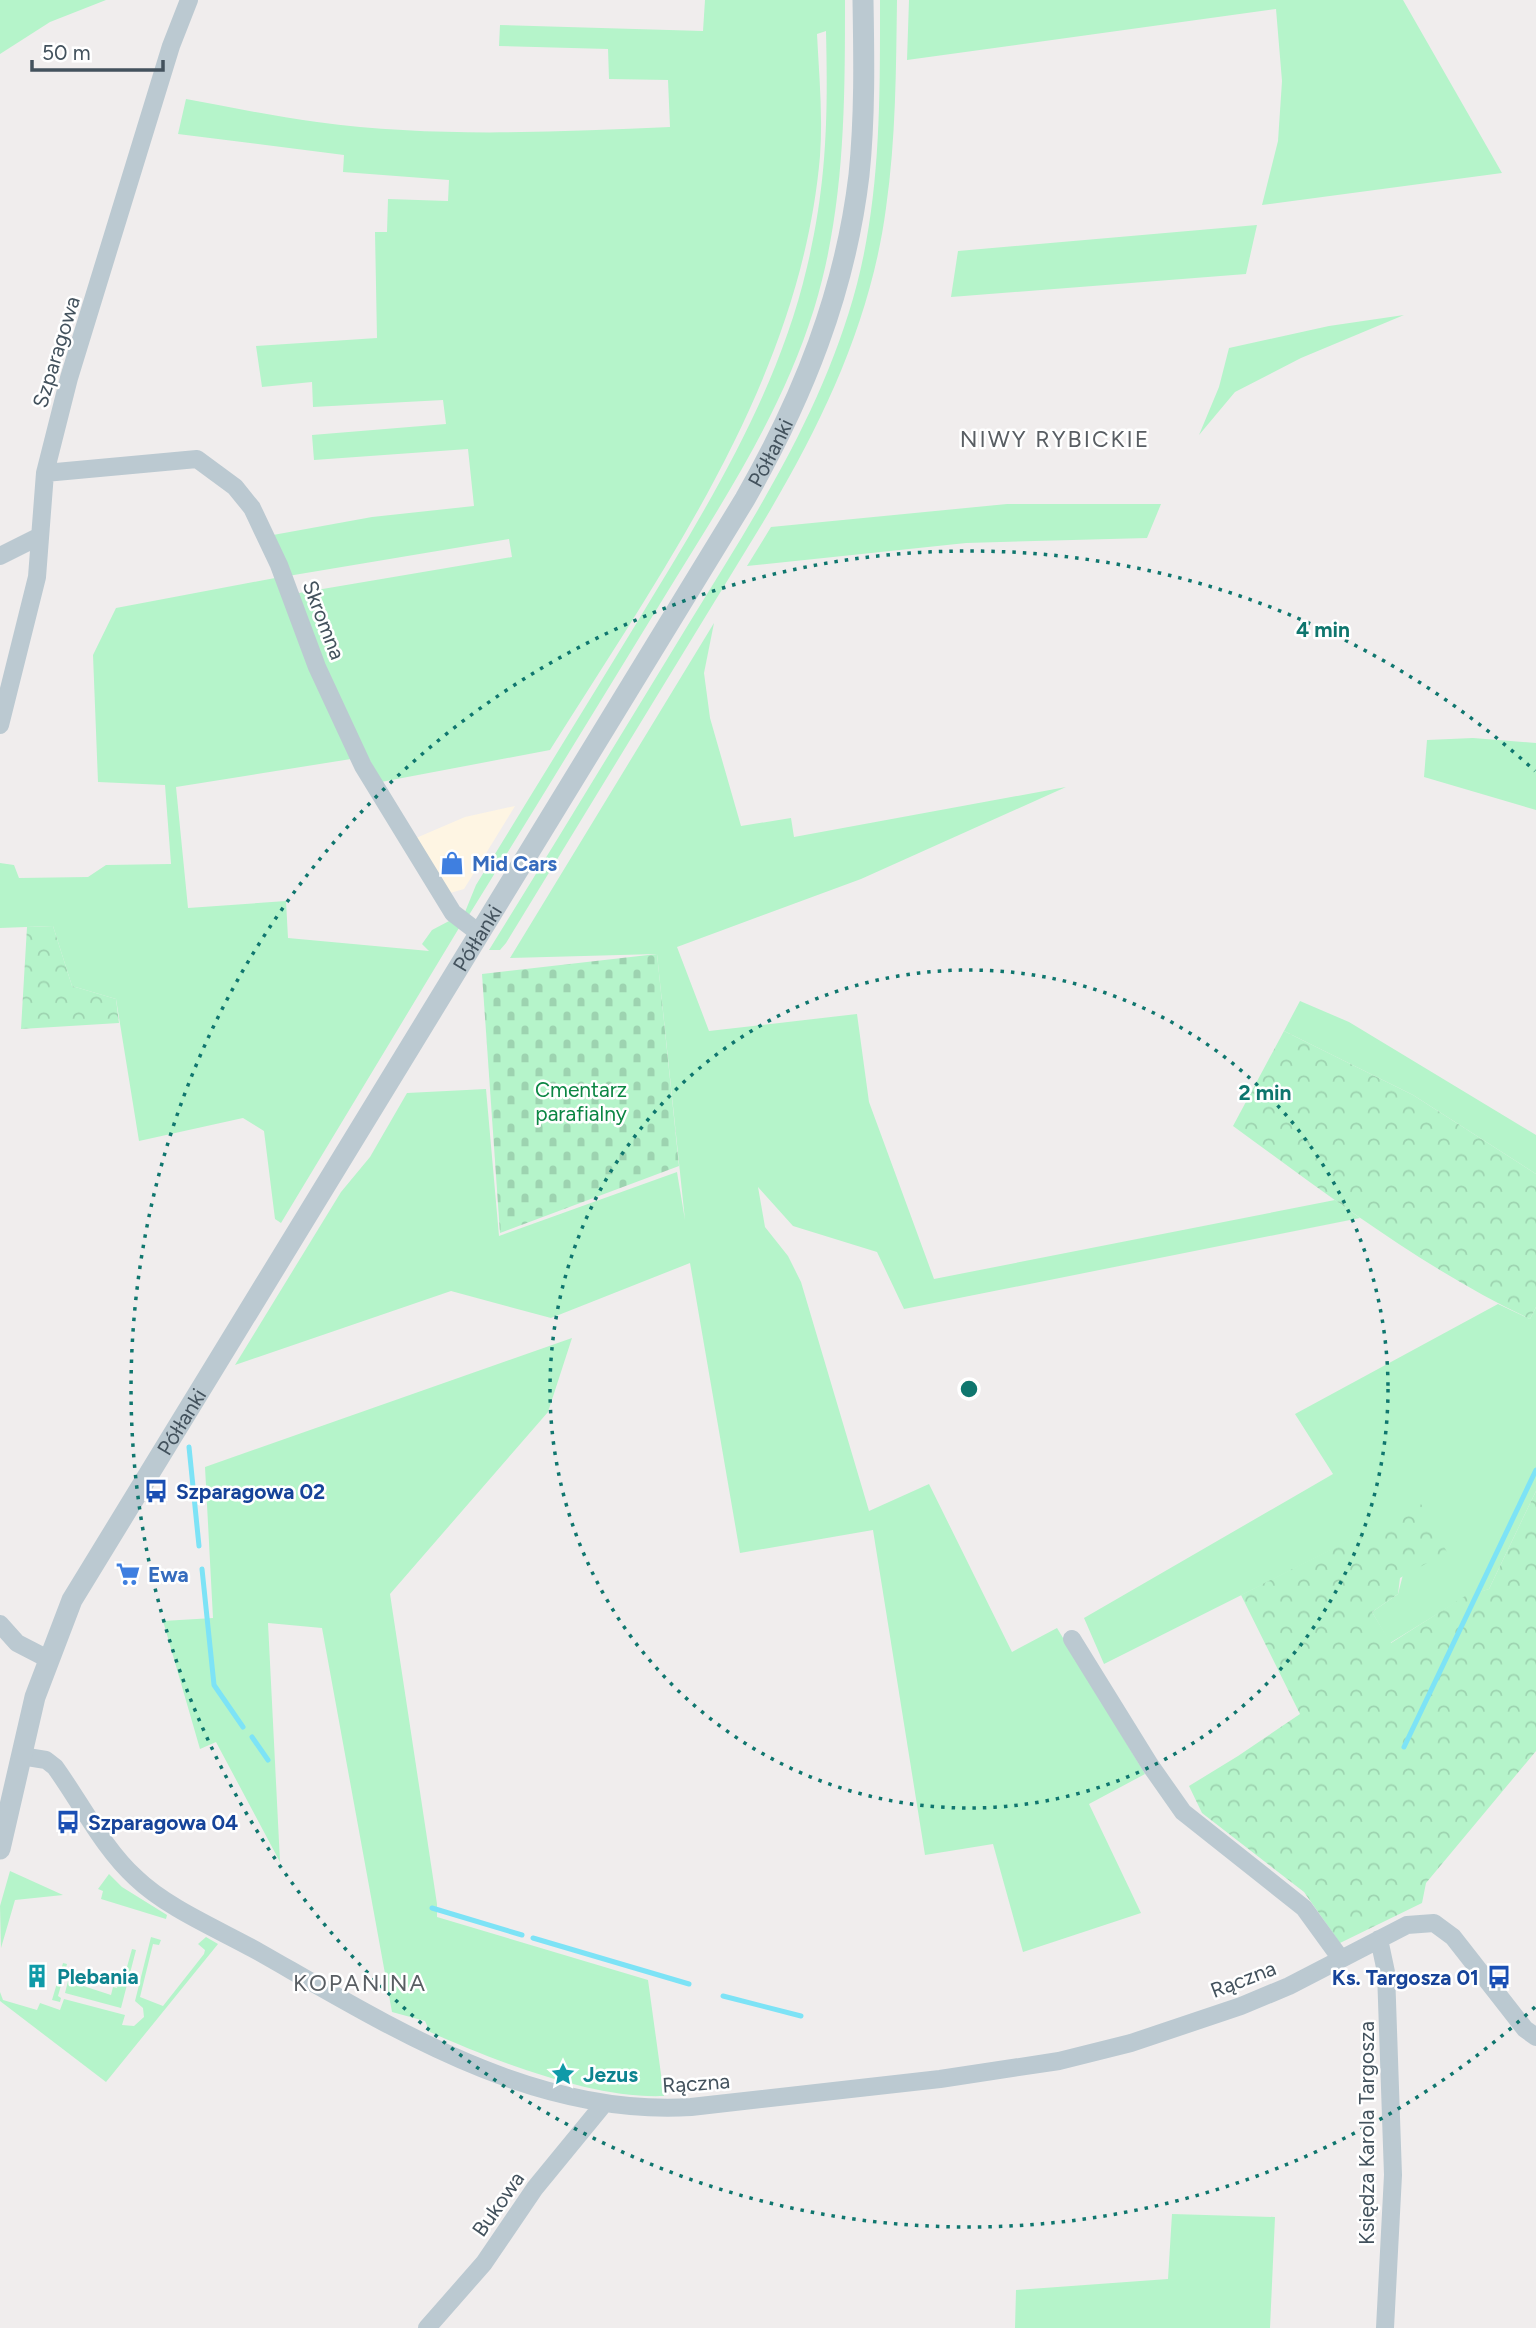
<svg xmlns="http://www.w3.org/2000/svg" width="1536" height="2328" font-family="Figtree,sans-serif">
	<defs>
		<pattern id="forest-crowns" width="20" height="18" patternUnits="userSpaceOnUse" patternTransform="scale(1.75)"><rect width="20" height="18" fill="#b5f4ca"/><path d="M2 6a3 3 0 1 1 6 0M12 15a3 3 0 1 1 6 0" fill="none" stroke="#9dd3b0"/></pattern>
		<pattern id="cemetery-stones" width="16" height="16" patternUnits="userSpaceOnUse" patternTransform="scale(1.75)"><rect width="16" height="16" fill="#b5f4ca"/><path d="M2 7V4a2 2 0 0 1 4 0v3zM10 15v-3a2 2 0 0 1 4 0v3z" fill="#9dd3b0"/></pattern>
	</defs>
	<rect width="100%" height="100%" fill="#f0eded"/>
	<path fill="#fef5e3" d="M 515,806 L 464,889 L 450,893 L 416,838 L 465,817 Z"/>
	<path fill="#b5f4ca" d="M 0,0 L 106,0 L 50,22 L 0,54 Z
		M 705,0 L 845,0 C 845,105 845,208 814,309 C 781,415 720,506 663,599 C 598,705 534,810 469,915 L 465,912 L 476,885 C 529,798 583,711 636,624 C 704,512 777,396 807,267 C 827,184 828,115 826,31 L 817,34 C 819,74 823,115 820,156 C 801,378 665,567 550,750 L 381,782 L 330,683 L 293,594 L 512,557 L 509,539 L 288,576 L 273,535 L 372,517 L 474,506 L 468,449 L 314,460 L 312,435 L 446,424 L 443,400 L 313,407 L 312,382 L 262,387 L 256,346 L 377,338 L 375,232 L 387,232 L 388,199 L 448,201 L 449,180 L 343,172 L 344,155 L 178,134 L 186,99 C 229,107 273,116 317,122 C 434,138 553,132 670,127 L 668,80 L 609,79 L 608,49 L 499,46 L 500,25 L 703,31 Z
		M 880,0 L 897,0 C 896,69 896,139 886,208 C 871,322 821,426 762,524 L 506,943 L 500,950 L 489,950 C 556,842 622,733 688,625 C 755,516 824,410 857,284 C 881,191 880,95 880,0 Z
		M 909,0 L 1403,0 L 1502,173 L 1262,205 L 1278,141 L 1282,81 L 1276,9 L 907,60 Z
		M 1257,225 L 1246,274 L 951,297 L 958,251 Z
		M 1404,315 L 1301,358 L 1235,392 L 1199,435 L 1219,387 L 1229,348 L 1329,326 Z
		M 1007,504 L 1161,504 L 1147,538 L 966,543 L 747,566 L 771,527 Z
		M 275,578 L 351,759 L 176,787 L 188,908 L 286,901 L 288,938 L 429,951 L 422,944 L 432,930 L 451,920 L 459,928 L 281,1223 L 275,1219 L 264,1131 L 243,1118 L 139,1141 L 116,999 L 72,986 L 53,926 L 0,928 L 0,863 L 14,865 L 19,878 L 88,877 L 106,865 L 171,864 L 165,785 L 98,782 L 93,655 L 116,608 Z
		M 714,623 L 704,673 L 710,718 L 741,826 L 791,818 L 794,837 L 1066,787 L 861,879 L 677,947 L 709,1031 L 857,1014 L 869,1102 L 934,1279 L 1335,1200 L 1360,1218 L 904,1309 L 877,1252 L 793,1226 L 758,1187 L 765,1227 L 788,1256 L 801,1282 L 869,1511 L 929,1484 L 1012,1652 L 1057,1628 L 1145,1774 L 1089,1804 L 1141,1913 L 1023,1952 L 993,1844 L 925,1855 L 873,1530 L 740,1553 L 690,1263 L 551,1318 L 451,1291 L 235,1365 L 341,1192 L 370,1157 L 407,1093 L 486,1089 L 499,1236 L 677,1172 L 685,1220 L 657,954 L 510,958 Z
		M 1473,738 L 1536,743 L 1536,810 L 1424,777 L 1427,740 Z
		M 1300,1001 L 1349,1022 L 1536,1135 L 1536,1174 L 1413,1095 L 1284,1031 Z
		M 1498,1304 L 1530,1319 L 1536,1307 L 1536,1491 L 1489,1589 L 1465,1597 L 1390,1643 L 1372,1612 L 1398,1594 L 1421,1505 L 1104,1664 L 1084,1618 L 1333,1474 L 1295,1414 Z
		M 572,1338 L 548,1412 L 390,1594 L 437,1904 L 437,1917 L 648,1980 L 664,2096 C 593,2099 495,2061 430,2032 L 425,2021 L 392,2012 L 322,1628 L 268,1623 L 280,1862 L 216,1742 L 200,1749 L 163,1621 L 213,1618 L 205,1467 Z
		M 10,1871 L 63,1895 L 15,1900 L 1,1948 L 0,1906 Z
		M 109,1874 L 122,1887 L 167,1915 L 166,1919 L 101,1899 L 103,1891 L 98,1889 Z
		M 151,1937 L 161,1940 L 159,1945 L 153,1944 L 140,1997 L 163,2006 L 204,1954 L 205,1950 L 198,1944 L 206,1937 L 218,1944 L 106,2082 L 0,2001 L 0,1992 L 3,2000 L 37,2010 L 40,2003 L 60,2010 L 64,1999 L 125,2015 L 122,2025 L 134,2026 L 144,2017 L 143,2008 L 135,2001 Z
		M 132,1949 L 136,1950 L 121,2008 L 65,1993 L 68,1981 L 111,1995 L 113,1987 L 117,1988 L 121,1973 L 125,1974 Z
		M 63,1963 L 67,1964 L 58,1996 L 61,1998 L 60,2002 L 52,2000 Z
		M 1172,2214 L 1275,2217 L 1270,2328 L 1015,2328 L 1016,2290 L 1168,2279 Z"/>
	<path fill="url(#forest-crowns)" d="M 53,926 L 72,986 L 116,999 L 119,1023 L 21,1029 L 27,927 Z
		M 1284,1031 L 1413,1095 L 1536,1174 L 1536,1307 L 1530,1319 C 1424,1269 1328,1195 1233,1126 Z
		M 1536,1491 L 1536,1751 L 1426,1883 L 1422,1903 L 1340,1943 L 1304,1892 L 1202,1813 L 1189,1786 L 1238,1756 L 1300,1714 L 1241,1595 L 1421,1504 L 1447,1552 L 1400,1578 L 1398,1594 L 1372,1612 L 1391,1643 L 1465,1596 L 1489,1589 Z"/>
	<path fill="url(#cemetery-stones)" d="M 657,954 L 679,1166 L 500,1233 L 482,974 Z"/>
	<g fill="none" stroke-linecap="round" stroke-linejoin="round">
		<path stroke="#7de3f6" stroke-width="5" d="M 189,1447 L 199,1546
			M 202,1569 L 214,1685 L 243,1727
			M 252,1737 L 268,1760
			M 1404,1747 L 1536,1470
			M 432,1908 L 522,1935
			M 533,1938 L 689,1984
			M 723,1996 L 801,2016"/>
		<path stroke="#bbc9d1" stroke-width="18" d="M 45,473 L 197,459 L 235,487 L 252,508 L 279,565 L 317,667 L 363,766 L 453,913 L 479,933
			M 0,556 L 40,536
			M 0,725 L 37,577 L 45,473 L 69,378 L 171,46 L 189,0
			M 0,1624 L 17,1643 L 48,1659
			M 1072,1639 L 1150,1765 L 1183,1812 L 1304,1908 L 1341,1959
			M 21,1756 L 46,1760 L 55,1767 C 81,1803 103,1848 136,1878 C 167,1908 220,1930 259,1952 C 391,2027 532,2117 691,2107 L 940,2079 L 1059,2061 L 1131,2043 L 1241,2006 L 1289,1986 L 1407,1925 L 1434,1923 L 1453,1937 L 1525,2029 L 1536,2037
			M 1379,1939 L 1386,1972 L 1393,2175 L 1385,2328
			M 427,2328 L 484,2263 L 535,2188 L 603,2105"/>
		<path stroke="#bbc9d1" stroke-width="21" id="s1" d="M 0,1849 L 35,1697 L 72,1600 L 745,499 C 803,397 845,293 859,175 C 865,117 864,58 863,0"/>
	</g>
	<g fill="none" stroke="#0f766e" stroke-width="3.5" stroke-dasharray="3.5 7">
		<circle cx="969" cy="1389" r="419"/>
		<path d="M1535 2007A838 838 0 1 1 1535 771"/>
	</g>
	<defs>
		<g id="shop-bare" transform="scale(1.89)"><path d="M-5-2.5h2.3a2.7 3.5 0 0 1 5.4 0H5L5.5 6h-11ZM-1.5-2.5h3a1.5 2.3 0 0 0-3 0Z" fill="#3f7fe0" stroke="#fff" stroke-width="2.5" paint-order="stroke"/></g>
		<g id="bus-bare" transform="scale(1.89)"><path d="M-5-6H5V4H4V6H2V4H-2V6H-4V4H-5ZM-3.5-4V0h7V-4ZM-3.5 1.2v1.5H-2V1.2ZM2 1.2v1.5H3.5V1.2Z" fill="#1a4fb4" stroke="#fff" stroke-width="2.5" paint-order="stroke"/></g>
		<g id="supermarket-bare" transform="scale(1.89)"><path d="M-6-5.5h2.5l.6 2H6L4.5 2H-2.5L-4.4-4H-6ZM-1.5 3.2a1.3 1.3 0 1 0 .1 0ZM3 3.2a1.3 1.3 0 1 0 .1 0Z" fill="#3f7fe0" stroke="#fff" stroke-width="2.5" paint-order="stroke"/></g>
		<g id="building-bare" transform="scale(1.89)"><path d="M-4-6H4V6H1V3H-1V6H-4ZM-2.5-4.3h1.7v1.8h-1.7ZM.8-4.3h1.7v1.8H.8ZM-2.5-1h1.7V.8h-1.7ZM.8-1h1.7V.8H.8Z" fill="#0f9aa8" stroke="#fff" stroke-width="2.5" paint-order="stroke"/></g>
		<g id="sight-bare" transform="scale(1.89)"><path d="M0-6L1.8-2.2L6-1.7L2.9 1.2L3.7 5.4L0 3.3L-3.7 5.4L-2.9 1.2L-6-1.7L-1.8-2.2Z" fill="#0f9aa8" stroke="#fff" stroke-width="2.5" paint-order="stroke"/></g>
	</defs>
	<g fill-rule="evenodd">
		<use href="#shop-bare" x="452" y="863"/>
		<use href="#bus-bare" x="156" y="1491"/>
		<use href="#supermarket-bare" x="128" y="1574"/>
		<use href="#bus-bare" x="68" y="1822"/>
		<use href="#building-bare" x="37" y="1976"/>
		<use href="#bus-bare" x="1499" y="1977"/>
		<use href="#sight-bare" x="563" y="2074"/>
	</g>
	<g text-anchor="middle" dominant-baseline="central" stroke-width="5" stroke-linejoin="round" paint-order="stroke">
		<g font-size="21" fill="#43525d" stroke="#fff">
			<text transform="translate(56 352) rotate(-73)">Szparagowa</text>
			<text stroke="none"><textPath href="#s1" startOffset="1603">Półłanki</textPath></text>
			<text transform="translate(324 620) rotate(69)">Skromna</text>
			<text stroke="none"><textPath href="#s1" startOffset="1036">Półłanki</textPath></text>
			<text stroke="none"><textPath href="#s1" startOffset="469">Półłanki</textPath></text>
			<text transform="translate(1243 1979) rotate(-21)">Rączna</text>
			<text transform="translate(696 2083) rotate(-4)">Rączna</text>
			<text transform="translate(1366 2133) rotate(-90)">Księdza Karola Targosza</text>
			<text transform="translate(498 2204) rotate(-55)">Bukowa</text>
		</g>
		<g font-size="21" font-weight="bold" fill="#366cbe" stroke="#fff" text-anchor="start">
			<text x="472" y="863">Mid Cars</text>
			<text x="148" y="1574">Ewa</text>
		</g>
		<g font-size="21" fill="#0b8643" stroke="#fff">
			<text x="581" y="1089">Cmentarz<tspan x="581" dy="24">parafialny</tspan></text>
		</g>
		<g font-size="21" font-weight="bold" fill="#164399" stroke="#fff" text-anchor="start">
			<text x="176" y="1491">Szparagowa 02</text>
			<text x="88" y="1822">Szparagowa 04</text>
			<text x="1479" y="1977" text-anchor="end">Ks. Targosza 01</text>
		</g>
		<g font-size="21" font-weight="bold" fill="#0d838f" stroke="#fff" text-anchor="start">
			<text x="57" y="1976">Plebania</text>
			<text x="583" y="2074">Jezus</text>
		</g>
		<g font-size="23" letter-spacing="2" fill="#595e63" stroke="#fff">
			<text x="1055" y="439">NIWY RYBICKIE</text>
			<text x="360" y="1983">KOPANINA</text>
		</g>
	</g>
	<circle cx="969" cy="1389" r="10" fill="#0f766e" stroke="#fff" stroke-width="3.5"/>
	<g font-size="21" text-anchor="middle" font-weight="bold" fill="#0f766e" stroke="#fff" stroke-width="5" stroke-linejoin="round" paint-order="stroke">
		<text x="1323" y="637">4 min</text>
		<text x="1265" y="1100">2 min</text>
	</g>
	<path d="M32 60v10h131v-10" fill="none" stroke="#43525d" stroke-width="3.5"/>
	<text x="42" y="60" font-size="21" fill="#43525d" stroke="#ffffff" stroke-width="5" paint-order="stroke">50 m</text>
</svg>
